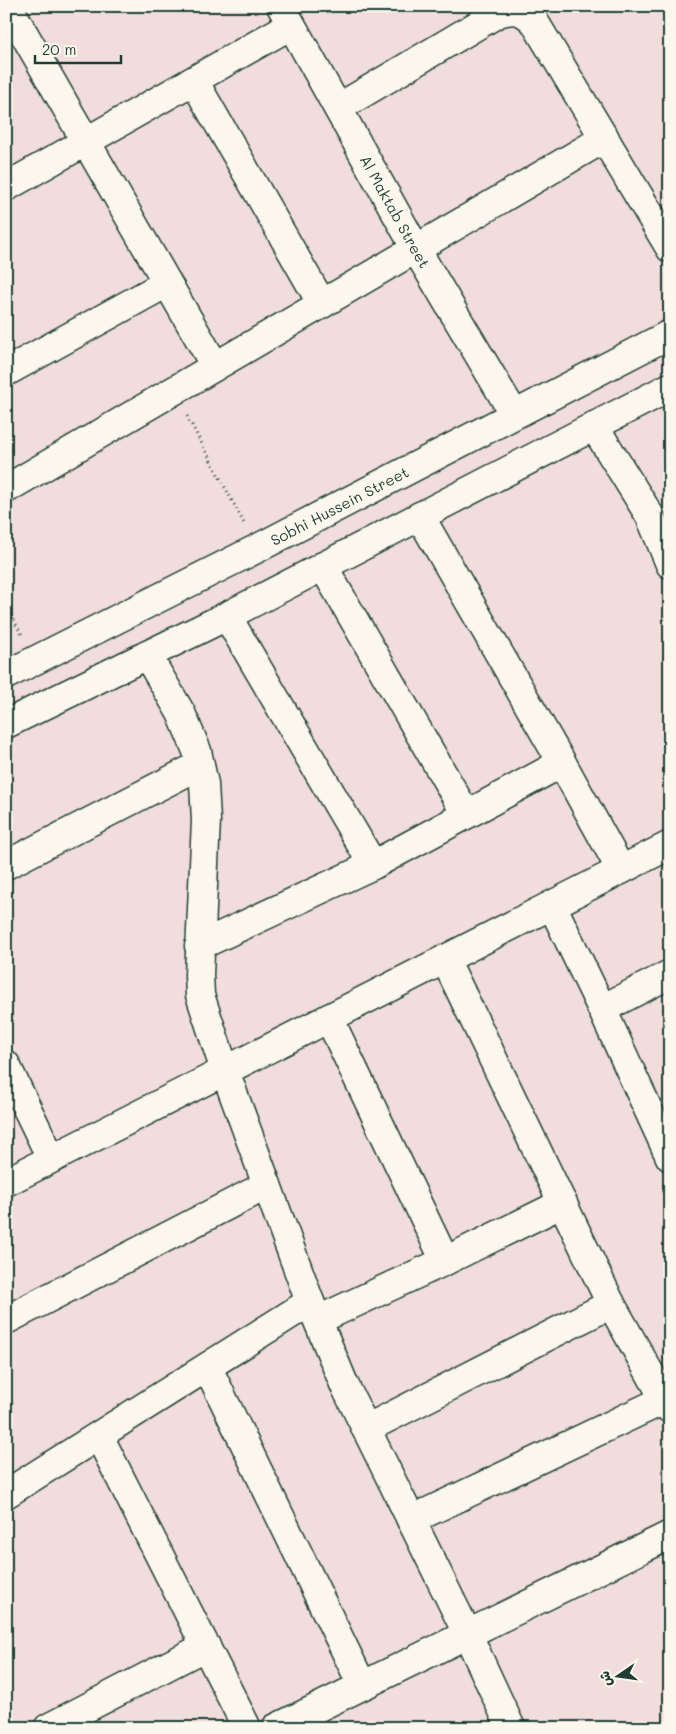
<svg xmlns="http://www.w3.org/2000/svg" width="676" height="1734" font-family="Mali,'Playpen Sans Arabic',sans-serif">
	<rect width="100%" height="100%" fill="#f0dddc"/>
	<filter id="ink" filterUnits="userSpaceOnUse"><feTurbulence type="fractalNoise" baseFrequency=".02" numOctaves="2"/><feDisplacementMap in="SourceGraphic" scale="10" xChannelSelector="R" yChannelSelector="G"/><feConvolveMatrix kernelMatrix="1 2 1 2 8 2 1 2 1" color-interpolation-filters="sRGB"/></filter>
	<g filter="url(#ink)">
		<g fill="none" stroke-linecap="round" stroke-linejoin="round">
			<g stroke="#1f3d34" stroke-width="31">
				<g id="street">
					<path d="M 8,6 L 215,366"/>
					<path id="s1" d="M 281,6 L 416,249 L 514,414"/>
					<path d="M 194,81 L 322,304"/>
					<path d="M 338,108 L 498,13 C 515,8 521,9 534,21 L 670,248"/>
					<path d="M 6,187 L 291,25"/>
					<path d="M 6,372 L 167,283"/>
					<path d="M 594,426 L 650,516 L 670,564"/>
					<path d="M 6,489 L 605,138"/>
					<path d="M 420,516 L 562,763 L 621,870"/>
					<path d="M 323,566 L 466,814"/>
					<path d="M 227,616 L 373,865"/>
					<path d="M 147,655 L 181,713 L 197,751 L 204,784 L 206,820 L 199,975 L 200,995 L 225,1071 L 310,1302 L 344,1384 L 467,1633 L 511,1728"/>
					<path d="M 6,865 L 200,765"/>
					<path d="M 552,905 L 602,1009 L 670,1157"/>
					<path d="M 199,946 L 373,865 L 562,763"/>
					<path d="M 445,959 L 611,1304 L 670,1409"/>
					<path d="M 602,1009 L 670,974"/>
					<path d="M 329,1018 L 445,1261"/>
					<path d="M 6,1065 L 51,1158"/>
					<path d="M 6,1182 L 670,845"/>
					<path d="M 6,1320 L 267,1185"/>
					<path d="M 318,1320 L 445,1261 L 563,1203"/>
					<path d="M 208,1368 L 362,1685"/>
					<path d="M 366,1429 L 611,1304"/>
					<path d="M 99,1436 L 247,1728"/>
					<path d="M 6,1494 L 310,1302"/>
					<path d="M 411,1520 L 670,1397"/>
					<path d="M 48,1728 L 206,1646"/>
					<path d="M 276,1728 L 670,1535"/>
				</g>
			</g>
			<g stroke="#1f3d34" stroke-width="31">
				<g id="secondary">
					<path id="s2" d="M 6,675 L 258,548 L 670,334"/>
					<path d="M 6,724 L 227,616 L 670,387"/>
				</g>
			</g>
			<path stroke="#1f3d34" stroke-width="3" stroke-dasharray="1 4" stroke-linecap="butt" d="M 187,416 L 244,523
				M 6,607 L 22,635"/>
			<use href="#street" stroke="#fbf7ec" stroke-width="28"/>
			<use href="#secondary" stroke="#fbf7ec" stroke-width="28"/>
		</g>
	</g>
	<g text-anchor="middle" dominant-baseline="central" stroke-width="4" stroke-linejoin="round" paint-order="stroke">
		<g font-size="15" fill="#1f3d34" stroke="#fbf7ec">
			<text stroke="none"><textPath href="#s1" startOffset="235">Al Maktab Street</textPath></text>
			<text stroke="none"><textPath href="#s2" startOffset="374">Sobhi Hussein Street</textPath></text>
		</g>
	</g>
	<rect width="676" height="1734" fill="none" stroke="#fbf7ec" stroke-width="25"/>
	<rect x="12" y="12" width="651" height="1709" fill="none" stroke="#1f3d34" stroke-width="2" filter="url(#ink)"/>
	<g transform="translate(618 1676) rotate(257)" stroke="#fbf7ec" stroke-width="4" paint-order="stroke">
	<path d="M0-4L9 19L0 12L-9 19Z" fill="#1f3d34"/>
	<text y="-8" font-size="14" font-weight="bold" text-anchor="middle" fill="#1f3d34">ش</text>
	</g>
	<path d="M35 55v8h86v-8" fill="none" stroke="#1f3d34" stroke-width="2.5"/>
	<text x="42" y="55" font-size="15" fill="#1f3d34" stroke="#fbf7ec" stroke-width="4" paint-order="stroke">20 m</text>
</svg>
